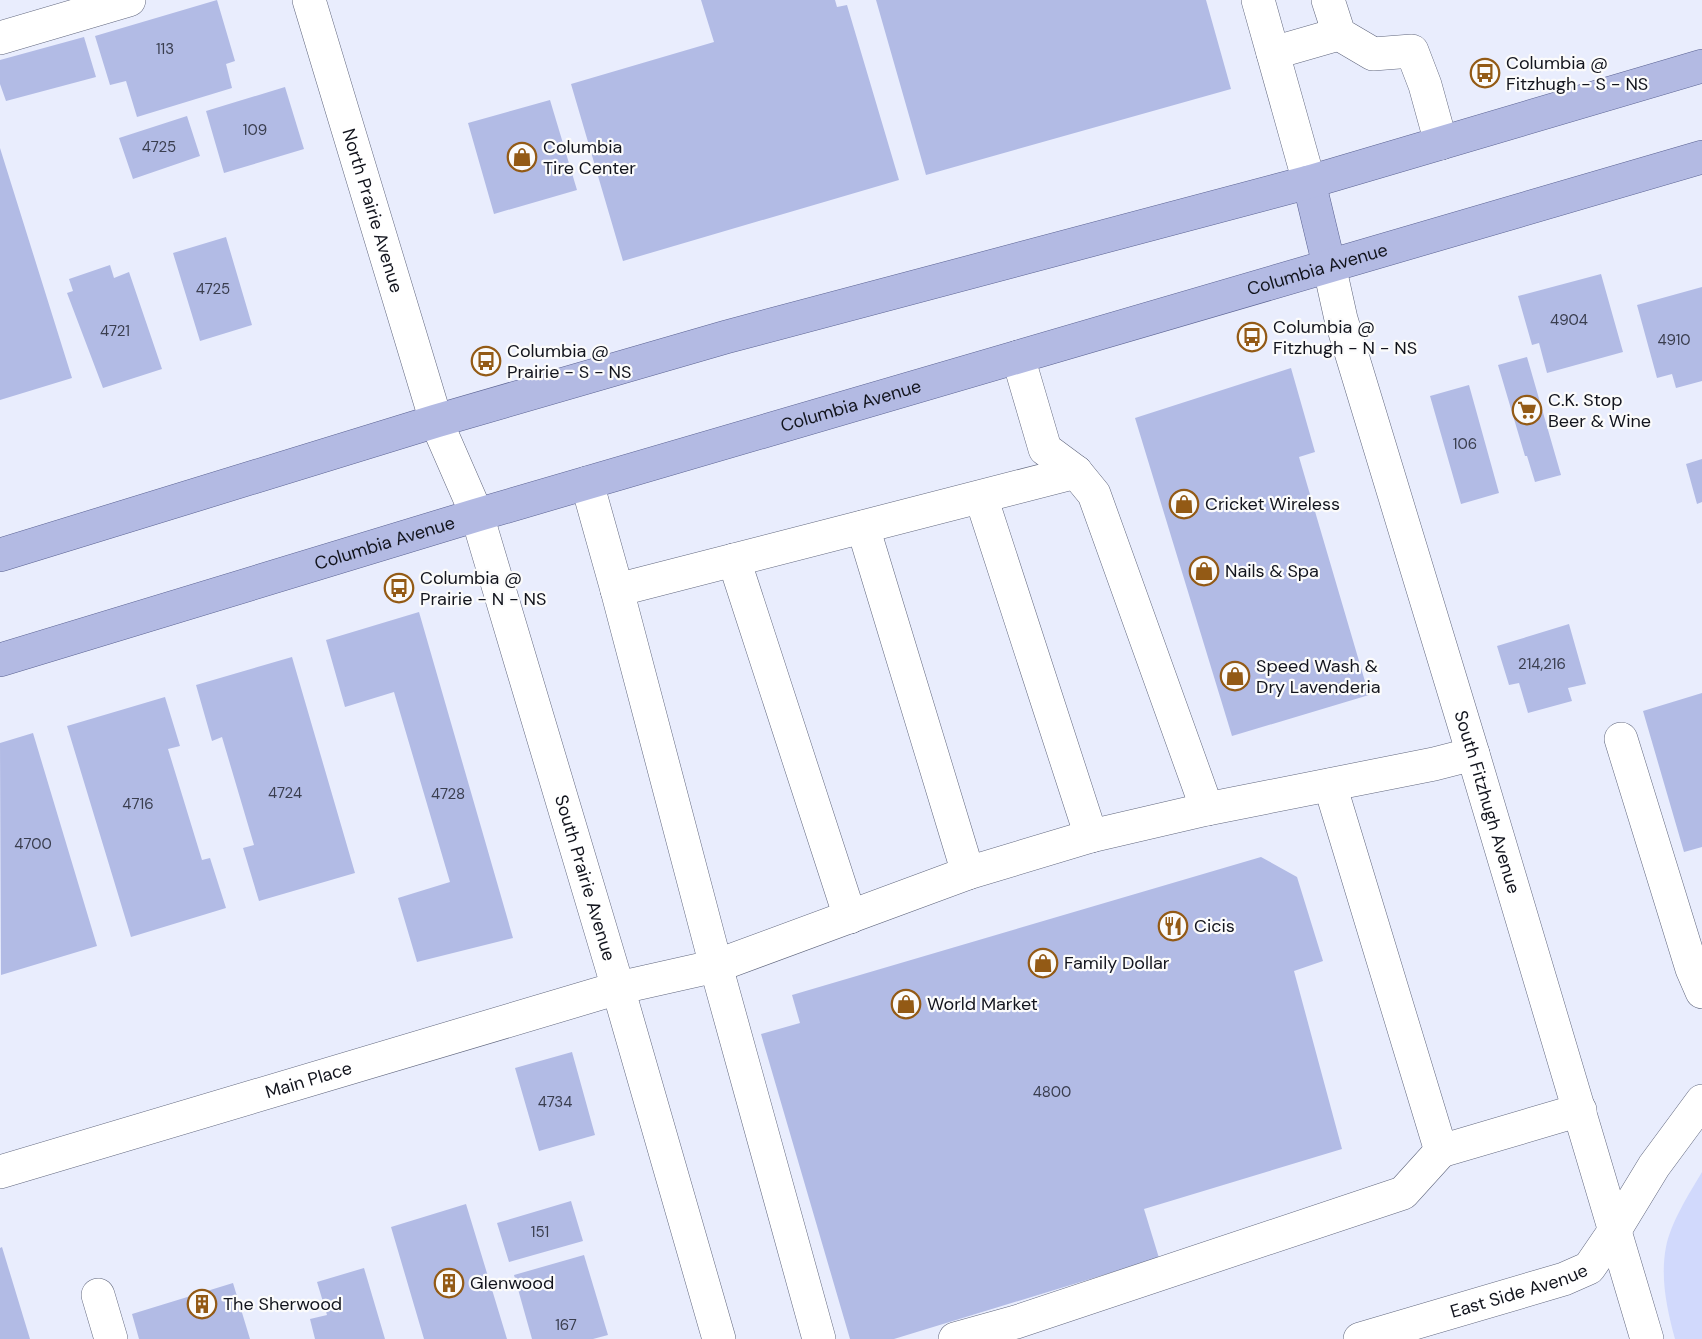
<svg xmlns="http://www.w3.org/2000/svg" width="1702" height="1339" font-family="'DM Sans',sans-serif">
	<rect width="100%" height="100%" fill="#e9edfd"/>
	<path fill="#d1d9fc" d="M 1702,1172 L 1702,1339 L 1675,1339 C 1667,1309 1660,1278 1666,1247 C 1671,1222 1689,1194 1702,1172 Z"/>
	<path fill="#b2bbe5" d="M 217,0 L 235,61 L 226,64 L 232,88 L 137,117 L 126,81 L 110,85 L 95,36 Z
		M 701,0 L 835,0 L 837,7 L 847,5 L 899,180 L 623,261 L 571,84 L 714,42 Z
		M 876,0 L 1206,0 L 1231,89 L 926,175 Z
		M 84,37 L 96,77 L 6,101 L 0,84 L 0,60 Z
		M 285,87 L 304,149 L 224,173 L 206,111 Z
		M 550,100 L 577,190 L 494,214 L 468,123 Z
		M 187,116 L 200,156 L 133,179 L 119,138 Z
		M 0,148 L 72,378 L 0,400 Z
		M 226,237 L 252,325 L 200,341 L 173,253 Z
		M 110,265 L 114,278 L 129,272 L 162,369 L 103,388 L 67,293 L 73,291 L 69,279 Z
		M 1601,274 L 1623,352 L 1547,373 L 1539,343 L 1532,345 L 1518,296 Z
		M 1702,287 L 1702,381 L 1676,388 L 1672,374 L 1657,378 L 1637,305 Z
		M 1527,357 L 1561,475 L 1535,482 L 1527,456 L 1525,456 L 1498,365 Z
		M 1291,368 L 1315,452 L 1299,457 L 1369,695 L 1232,736 L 1135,418 Z
		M 1469,385 L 1499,493 L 1461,504 L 1430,396 Z
		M 1702,459 L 1702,502 L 1697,504 L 1686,464 Z
		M 419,612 L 513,938 L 417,962 L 398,898 L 450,882 L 394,692 L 345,707 L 326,640 Z
		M 1569,624 L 1586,684 L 1568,688 L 1572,701 L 1528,713 L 1519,683 L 1509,685 L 1497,646 Z
		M 292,657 L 355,873 L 259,901 L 243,848 L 254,845 L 222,737 L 212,741 L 196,685 Z
		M 1702,693 L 1702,847 L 1684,852 L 1643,711 Z
		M 165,697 L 180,746 L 168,749 L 202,860 L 210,858 L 226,908 L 131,937 L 67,726 Z
		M 33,733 L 97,946 L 1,975 L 0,743 Z
		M 1261,857 L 1297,877 L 1323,961 L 1294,971 L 1342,1149 L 1144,1209 L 1159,1258 L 894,1339 L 850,1339 L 761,1034 L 800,1023 L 792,995 Z
		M 572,1052 L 595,1135 L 539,1151 L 515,1068 Z
		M 571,1201 L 583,1241 L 509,1262 L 497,1223 Z
		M 466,1204 L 507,1339 L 424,1339 L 391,1227 Z
		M 2,1247 L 30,1339 L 0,1339 L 0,1248 Z
		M 584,1255 L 608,1335 L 593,1339 L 532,1339 L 514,1275 Z
		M 364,1268 L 385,1339 L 315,1339 L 310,1319 L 327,1315 L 317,1282 Z
		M 233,1283 L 250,1339 L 139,1339 L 132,1314 Z"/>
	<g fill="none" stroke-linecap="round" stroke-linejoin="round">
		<g stroke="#61677e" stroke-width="34">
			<g id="minor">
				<path id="s1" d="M 309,0 L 436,421 L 477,515 L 618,988 L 719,1339"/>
				<path d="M 1258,0 L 1309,182"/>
				<path d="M 1328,0 L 1339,34 L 1373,54 L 1412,51 L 1425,85 L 1441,143"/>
				<path d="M 0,38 L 129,0"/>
				<path d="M 1273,53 L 1339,34"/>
				<path id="s2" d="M 1329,265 L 1341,319 L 1473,754 L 1647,1339"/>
				<path d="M 1018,357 L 1045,449 L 1076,472 L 1094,494 L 1207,809"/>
				<path d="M 587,483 L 617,590 L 716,966 L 819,1339"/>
				<path d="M 981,497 L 1091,836"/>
				<path d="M 863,527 L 968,873"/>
				<path d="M 734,560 L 850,917"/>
				<path d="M 617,590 L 1076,472"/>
				<path d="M 1621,739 L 1692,969 L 1702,992"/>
				<path d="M 1330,785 L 1441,1151 L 1580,1110"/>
				<path id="s3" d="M 0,1172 L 618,988 L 716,966 L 968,873 L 1091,836 L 1207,809 L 1434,764 L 1473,754"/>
				<path d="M 98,1295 L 111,1339"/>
				<path d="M 955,1339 L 1016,1322 L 1403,1193 L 1441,1151"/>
				<path id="s4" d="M 1360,1339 L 1564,1279 L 1589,1268 L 1615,1230 L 1654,1166 L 1702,1101"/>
			</g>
		</g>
		<g stroke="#5a6292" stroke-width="34">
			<g id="major">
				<path d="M 1309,182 L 1329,265"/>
				<path d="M 0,555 L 436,421 L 726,337 L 1309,182 L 1702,66"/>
				<path id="s5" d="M 0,660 L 477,515 L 1702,157"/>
			</g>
		</g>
		<use href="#minor" stroke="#fff" stroke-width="33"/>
		<use href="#major" stroke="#b3bae3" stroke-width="33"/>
	</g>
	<defs>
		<g id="bus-ring" transform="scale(1.5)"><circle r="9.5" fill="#fbfbfb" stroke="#935a15" stroke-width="1.5"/><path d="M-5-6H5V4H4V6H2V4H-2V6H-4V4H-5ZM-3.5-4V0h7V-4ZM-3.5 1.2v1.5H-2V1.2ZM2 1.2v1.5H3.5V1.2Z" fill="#935a15"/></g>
		<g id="shop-ring" transform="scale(1.5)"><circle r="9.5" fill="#fbfbfb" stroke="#935a15" stroke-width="1.5"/><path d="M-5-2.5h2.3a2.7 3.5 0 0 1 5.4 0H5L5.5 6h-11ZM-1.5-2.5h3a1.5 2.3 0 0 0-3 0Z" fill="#935a15"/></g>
		<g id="supermarket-ring" transform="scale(1.5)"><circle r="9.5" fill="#fbfbfb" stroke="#935a15" stroke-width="1.5"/><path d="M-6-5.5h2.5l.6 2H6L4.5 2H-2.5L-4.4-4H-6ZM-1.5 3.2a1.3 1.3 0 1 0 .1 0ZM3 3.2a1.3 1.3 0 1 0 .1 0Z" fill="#935a15"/></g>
		<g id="restaurant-ring" transform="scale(1.5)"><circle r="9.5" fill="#fbfbfb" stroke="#935a15" stroke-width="1.5"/><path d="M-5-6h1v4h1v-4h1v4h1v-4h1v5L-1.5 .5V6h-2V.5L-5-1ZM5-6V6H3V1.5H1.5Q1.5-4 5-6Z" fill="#935a15"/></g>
		<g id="building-ring" transform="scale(1.5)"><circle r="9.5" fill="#fbfbfb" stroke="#935a15" stroke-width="1.5"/><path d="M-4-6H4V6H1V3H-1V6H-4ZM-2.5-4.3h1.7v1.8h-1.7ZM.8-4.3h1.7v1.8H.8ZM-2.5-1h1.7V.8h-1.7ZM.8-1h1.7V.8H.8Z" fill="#935a15"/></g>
	</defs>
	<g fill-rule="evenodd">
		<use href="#bus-ring" x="1485" y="73"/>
		<use href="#shop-ring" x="522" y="157"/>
		<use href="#bus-ring" x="1252" y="337"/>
		<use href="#bus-ring" x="486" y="361"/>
		<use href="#supermarket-ring" x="1527" y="410"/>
		<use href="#shop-ring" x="1184" y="504"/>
		<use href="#shop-ring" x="1204" y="571"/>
		<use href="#bus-ring" x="399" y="588"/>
		<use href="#shop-ring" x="1235" y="676"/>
		<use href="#restaurant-ring" x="1173" y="926"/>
		<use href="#shop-ring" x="1043" y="963"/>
		<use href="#shop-ring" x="906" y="1004"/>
		<use href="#building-ring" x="449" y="1283"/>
		<use href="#building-ring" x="202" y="1304"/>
	</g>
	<g text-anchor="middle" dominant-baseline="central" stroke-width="4.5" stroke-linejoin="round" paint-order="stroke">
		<g font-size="15" fill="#3a3e4f">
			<text x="165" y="49">113</text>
			<text x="255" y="130">109</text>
			<text x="159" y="147">4725</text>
			<text x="213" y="289">4725</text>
			<text x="1569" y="320">4904</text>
			<text x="115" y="331">4721</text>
			<text x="1674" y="340">4910</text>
			<text x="1465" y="444">106</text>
			<text x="1542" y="664">214,216</text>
			<text x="285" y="793">4724</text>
			<text x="448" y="794">4728</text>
			<text x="138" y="804">4716</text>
			<text x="33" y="844">4700</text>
			<text x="1052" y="1092">4800</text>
			<text x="555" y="1102">4734</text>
			<text x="540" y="1232">151</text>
			<text x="566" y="1325">167</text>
		</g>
		<g font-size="18" fill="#12141d" stroke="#fbfbfb" text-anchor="start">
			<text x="1506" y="63">Columbia @<tspan x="1506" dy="21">Fitzhugh - S - NS</tspan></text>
			<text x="543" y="147">Columbia<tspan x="543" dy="21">Tire Center</tspan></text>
			<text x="1273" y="327">Columbia @<tspan x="1273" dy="21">Fitzhugh - N - NS</tspan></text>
			<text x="507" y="351">Columbia @<tspan x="507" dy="21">Prairie - S - NS</tspan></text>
			<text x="1548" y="400">C.K. Stop<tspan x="1548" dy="21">Beer &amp; Wine</tspan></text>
			<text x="1205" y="504">Cricket Wireless</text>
			<text x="1225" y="571">Nails &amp; Spa</text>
			<text x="420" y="578">Columbia @<tspan x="420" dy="21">Prairie - N - NS</tspan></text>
			<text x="1256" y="666">Speed Wash &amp;<tspan x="1256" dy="21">Dry Lavenderia</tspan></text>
			<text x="1194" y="926">Cicis</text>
			<text x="1064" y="963">Family Dollar</text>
			<text x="927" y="1004">World Market</text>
			<text x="470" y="1283">Glenwood</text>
			<text x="223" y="1304">The Sherwood</text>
		</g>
		<g font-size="18" fill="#12141d" stroke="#fbfbfb">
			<text stroke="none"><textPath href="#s1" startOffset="220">North Prairie Avenue</textPath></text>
			<text stroke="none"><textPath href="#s5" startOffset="1374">Columbia Avenue</textPath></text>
			<text stroke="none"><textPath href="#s5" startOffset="888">Columbia Avenue</textPath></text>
			<text stroke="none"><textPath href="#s5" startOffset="402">Columbia Avenue</textPath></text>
			<text stroke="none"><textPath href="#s2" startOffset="560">South Fitzhugh Avenue</textPath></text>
			<text stroke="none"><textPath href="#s1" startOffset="921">South Prairie Avenue</textPath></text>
			<text stroke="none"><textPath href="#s3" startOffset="322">Main Place</textPath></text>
			<text stroke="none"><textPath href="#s4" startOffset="166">East Side Avenue</textPath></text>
		</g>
	</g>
</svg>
